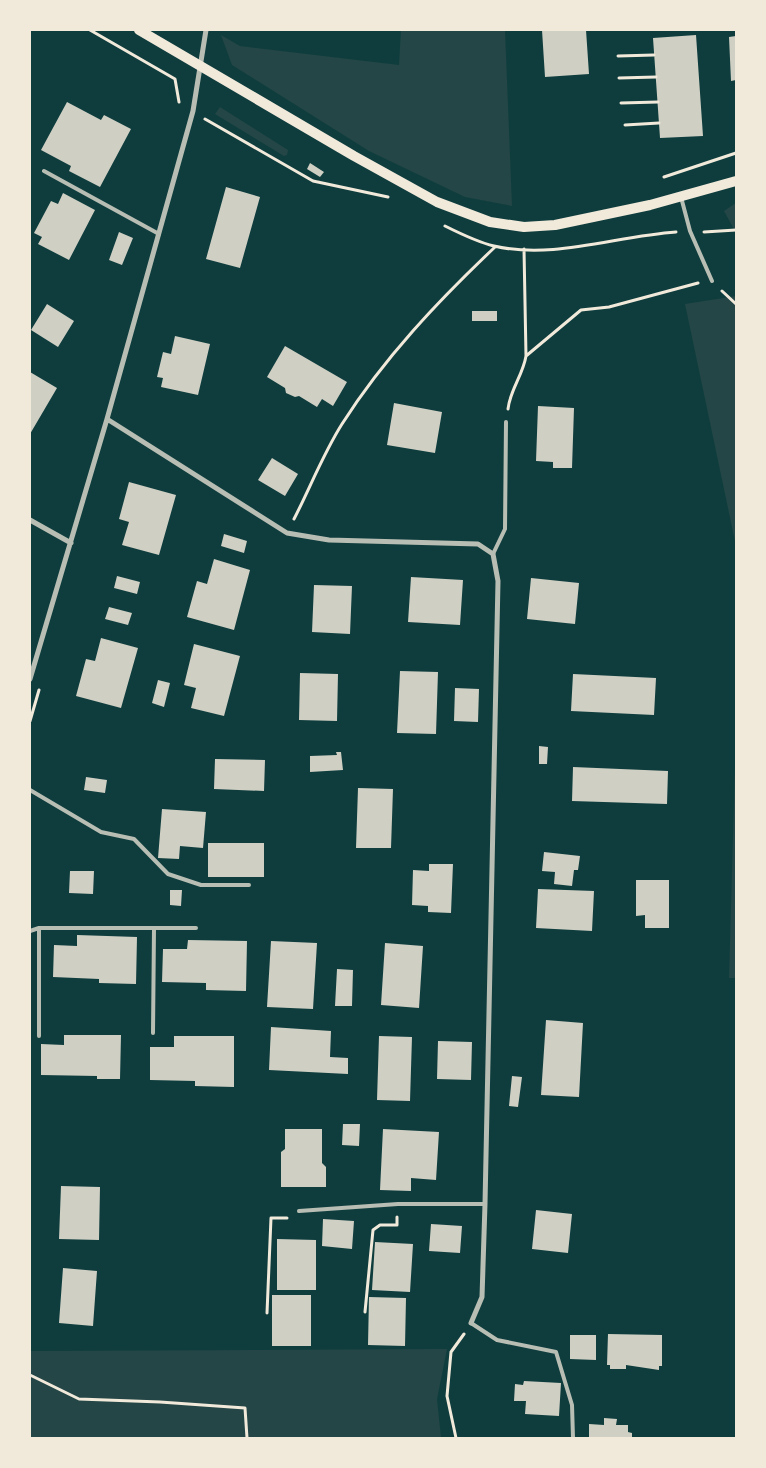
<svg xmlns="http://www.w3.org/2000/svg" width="766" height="1468" font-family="Lato,sans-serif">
	<rect width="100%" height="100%" fill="#0f3d3e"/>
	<path fill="#244646" d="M 401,30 L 505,30 L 512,206 L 465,197 L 369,151 L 232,65 L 221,35 L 240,46 L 399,65 Z
		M 220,107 L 288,150 L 287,155 L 284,156 L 215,114 Z
		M 736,203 L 736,233 L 724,211 Z
		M 736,296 L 736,546 L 685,304 Z
		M 736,731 L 736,978 L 729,978 Z
		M 447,1349 L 437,1399 L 441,1438 L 30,1438 L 30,1351 Z"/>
	<path fill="#cfcfc3" d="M 542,30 L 586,30 L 589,74 L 545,77 Z
		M 696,35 L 703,136 L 660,138 L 653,38 Z
		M 736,36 L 736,80 L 731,81 L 729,37 Z
		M 67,102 L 101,120 L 104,115 L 131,129 L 100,187 L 69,171 L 71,166 L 41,150 Z
		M 310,163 L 324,172 L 320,177 L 307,169 Z
		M 226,187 L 260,197 L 240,268 L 206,259 Z
		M 63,193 L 95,210 L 69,260 L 38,244 L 42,237 L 34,233 L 51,201 L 58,204 Z
		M 119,232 L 133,238 L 122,265 L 109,260 Z
		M 47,304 L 74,321 L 58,347 L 31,330 Z
		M 472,311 L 497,311 L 497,321 L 472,321 Z
		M 175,336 L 210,344 L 198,395 L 161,387 L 163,378 L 157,377 L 163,352 L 171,354 Z
		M 285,346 L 347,382 L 333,406 L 322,399 L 317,407 L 299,396 L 295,397 L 286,393 L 285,388 L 267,377 Z
		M 30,372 L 57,388 L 30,434 Z
		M 394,403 L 442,412 L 435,453 L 387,445 Z
		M 538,406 L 574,408 L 572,468 L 553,468 L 553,462 L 536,461 Z
		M 272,458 L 298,474 L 285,496 L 258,480 Z
		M 129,482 L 176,495 L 159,555 L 122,545 L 129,522 L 119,519 Z
		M 224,534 L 247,541 L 244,553 L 221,546 Z
		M 214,559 L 250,570 L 234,630 L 187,617 L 197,581 L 207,584 Z
		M 117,576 L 140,582 L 137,594 L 114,588 Z
		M 411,577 L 463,580 L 460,625 L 408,622 Z
		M 531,578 L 579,583 L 575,624 L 527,619 Z
		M 314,585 L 352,586 L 350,634 L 312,632 Z
		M 109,607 L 132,613 L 128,625 L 105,619 Z
		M 101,638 L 138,648 L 121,708 L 76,696 L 86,659 L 95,661 Z
		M 194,644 L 240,656 L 224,716 L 191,708 L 196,688 L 184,685 Z
		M 400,671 L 438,672 L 436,734 L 397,733 Z
		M 300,673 L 338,674 L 337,721 L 299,720 Z
		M 573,674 L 656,678 L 654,715 L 571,711 Z
		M 158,680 L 170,683 L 164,707 L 152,703 Z
		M 455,688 L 479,689 L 478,722 L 454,721 Z
		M 539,746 L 548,747 L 547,764 L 539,764 Z
		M 336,752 L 341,752 L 343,770 L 310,772 L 310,756 L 337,755 Z
		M 215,759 L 265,760 L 264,791 L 214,789 Z
		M 573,767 L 668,771 L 667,804 L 572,801 Z
		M 86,777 L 107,780 L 105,793 L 84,790 Z
		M 358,788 L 393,789 L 391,848 L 356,848 Z
		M 162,809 L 206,812 L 203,848 L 180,846 L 179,859 L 158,858 Z
		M 208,843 L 264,843 L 264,877 L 208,877 Z
		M 544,852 L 580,856 L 578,870 L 574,870 L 572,886 L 554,884 L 555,872 L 542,871 Z
		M 429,864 L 453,864 L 451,913 L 428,912 L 428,906 L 412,905 L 413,870 L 429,871 Z
		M 70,871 L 94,871 L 93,894 L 69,893 Z
		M 636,880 L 669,880 L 669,928 L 645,928 L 645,915 L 636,916 Z
		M 538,889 L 594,891 L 592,931 L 536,928 Z
		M 170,890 L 182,890 L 181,906 L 170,905 Z
		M 77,935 L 137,937 L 136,984 L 99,983 L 99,979 L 53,977 L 54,945 L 77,946 Z
		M 188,940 L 247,941 L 246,991 L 206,990 L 206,983 L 162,982 L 163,949 L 187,949 Z
		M 271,941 L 317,943 L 313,1009 L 267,1007 Z
		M 385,943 L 423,946 L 419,1008 L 381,1005 Z
		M 337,969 L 353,970 L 352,1006 L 335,1006 Z
		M 546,1020 L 583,1023 L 579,1097 L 541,1095 Z
		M 271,1027 L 331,1031 L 330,1057 L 348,1058 L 348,1074 L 269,1070 Z
		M 64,1035 L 121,1035 L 120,1079 L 97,1079 L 97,1076 L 41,1075 L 41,1044 L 64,1045 Z
		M 174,1036 L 234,1036 L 234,1087 L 195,1086 L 195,1081 L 150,1080 L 150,1047 L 174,1047 Z
		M 379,1036 L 412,1037 L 410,1101 L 377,1100 Z
		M 438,1041 L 472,1042 L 471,1080 L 437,1079 Z
		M 512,1076 L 522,1077 L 518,1107 L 509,1106 Z
		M 343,1124 L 360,1124 L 359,1146 L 342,1145 Z
		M 285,1129 L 322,1129 L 322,1163 L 326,1167 L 326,1187 L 281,1187 L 281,1152 L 285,1149 Z
		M 383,1129 L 439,1132 L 436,1180 L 411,1178 L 411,1191 L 380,1190 Z
		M 61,1186 L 100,1187 L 99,1240 L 59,1239 Z
		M 536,1210 L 572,1214 L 568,1253 L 532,1249 Z
		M 323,1219 L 354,1221 L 352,1249 L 322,1246 Z
		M 431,1224 L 462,1226 L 460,1253 L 429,1251 Z
		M 277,1239 L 316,1240 L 316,1290 L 277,1290 Z
		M 375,1242 L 413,1244 L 410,1292 L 372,1290 Z
		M 63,1268 L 97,1271 L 93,1326 L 59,1323 Z
		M 272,1295 L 311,1295 L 311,1346 L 272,1346 Z
		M 369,1297 L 406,1298 L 405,1346 L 368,1345 Z
		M 608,1334 L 662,1335 L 662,1366 L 659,1366 L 659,1370 L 626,1365 L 626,1369 L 610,1369 L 610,1365 L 607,1365 Z
		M 570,1335 L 596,1335 L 596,1360 L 570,1359 Z
		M 524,1381 L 561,1383 L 559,1416 L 525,1414 L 526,1401 L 514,1401 L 515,1384 L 523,1385 Z
		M 604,1418 L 617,1419 L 616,1425 L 628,1425 L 628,1432 L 632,1433 L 632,1438 L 589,1438 L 589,1424 L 604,1425 Z"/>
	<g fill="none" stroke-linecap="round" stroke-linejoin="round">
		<path stroke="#f1e9da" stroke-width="3" d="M 90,30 L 175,79 L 179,102
			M 618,56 L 654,55
			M 619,78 L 656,77
			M 621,103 L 658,102
			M 205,119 L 313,181 L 388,197
			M 625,125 L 659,123
			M 664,177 L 736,153
			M 445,226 C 461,234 477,242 494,246 C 553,260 616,236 676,232
			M 704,232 L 736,230
			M 722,291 L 736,304
			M 526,356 L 581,310 L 609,307 L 698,283
			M 508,409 C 510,390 523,375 526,356 L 524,249
			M 294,519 C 310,488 323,454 342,424 C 384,358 438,301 495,247
			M 30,721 L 39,690
			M 365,1312 L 373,1230 L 380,1225 L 397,1225 L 397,1217
			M 267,1313 L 271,1218 L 287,1218
			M 30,1375 L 79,1399 L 160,1402 L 245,1408 L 247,1438
			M 456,1438 L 447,1396 L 451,1352 L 464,1334"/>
		<path stroke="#b8beb3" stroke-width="4" d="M 44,171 L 159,234
			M 681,197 L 690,231 L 712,281
			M 493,554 L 505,529 L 506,422
			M 30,790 L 101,832 L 134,839 L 168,874 L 201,885 L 249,885
			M 39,928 L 39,1036
			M 30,931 L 39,928 L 196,928
			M 153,1033 L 154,928
			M 299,1211 L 398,1204 L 485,1204
			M 471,1323 L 497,1340 L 556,1352 L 572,1405 L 573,1438"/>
		<path stroke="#b8beb3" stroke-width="5" d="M 107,419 L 287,533 L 329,540 L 478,544 L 493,554 L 498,581 L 485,1204 L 482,1297 L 471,1323
			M 30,520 L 71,543
			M 30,679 L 107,419 L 193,111 L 206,30"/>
		<path stroke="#f1e9da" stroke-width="10" d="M 139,30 L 354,156 L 437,202 L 490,222 L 524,227 L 555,225 L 650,205 L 736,181"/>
	</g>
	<rect width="766" height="1468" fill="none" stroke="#f1e9da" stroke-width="62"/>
</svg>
